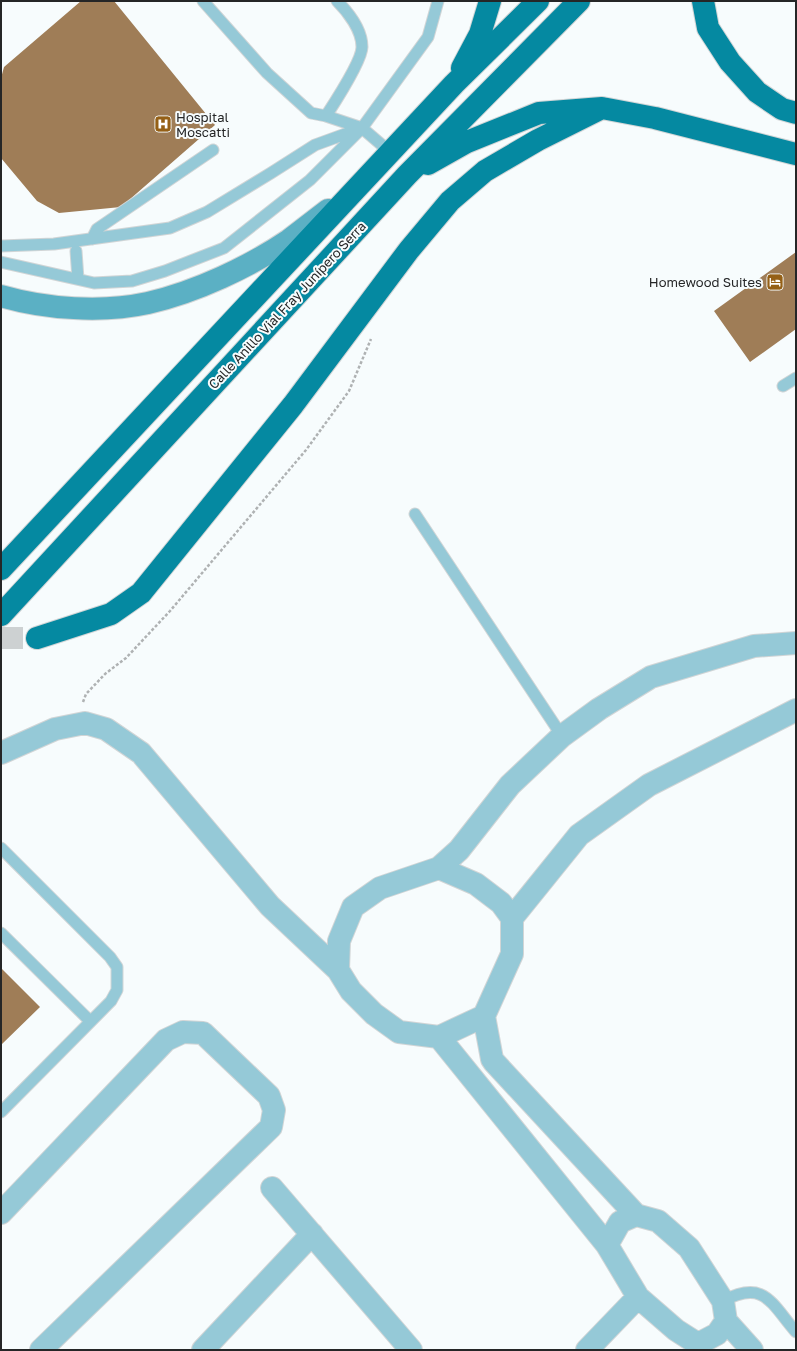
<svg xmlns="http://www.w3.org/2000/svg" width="797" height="1351" font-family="'Golos Text',sans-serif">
	<rect width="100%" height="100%" fill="#f7fcfd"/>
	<path fill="#9f7d57" d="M 81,1 L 114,1 L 215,125 L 121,207 L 59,213 L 37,201 L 1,158 L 1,78 L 4,67 Z
		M 796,252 L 796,329 L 750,362 L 714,311 Z
		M 1,968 L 40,1007 L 1,1045 Z"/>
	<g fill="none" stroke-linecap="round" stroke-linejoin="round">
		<path stroke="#cdd1d2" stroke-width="22" stroke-dasharray="22 11" stroke-linecap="butt" d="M 1,638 L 37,638"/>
		<g stroke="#d1d5d6" stroke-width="13">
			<path id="lane" d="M 203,1 L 267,73 L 311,113 L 326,116 L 362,128 L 390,152
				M 326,116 C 335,102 362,61 362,47 C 362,30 348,12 337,1
				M 92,239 L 97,229 L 213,150
				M 1,246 L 54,244 L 170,228 L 207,212 L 271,173 L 315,145 L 359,129
				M 76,251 L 78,279
				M 1,262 L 94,283 L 132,281 L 165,271 L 224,248 L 310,180 L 362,128 L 428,37 L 438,1
				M 783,386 L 796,378
				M 415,514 L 562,736
				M 1,848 L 110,957 L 117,967 L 117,990 L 111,1001 L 1,1112
				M 1,933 L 90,1021
				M 723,1301 C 764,1279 771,1303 796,1332"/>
		</g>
		<g stroke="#d1d5d6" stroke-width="24">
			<path id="street" d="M 1,753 L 55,729 L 85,723 L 106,729 L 141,753 L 270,906 L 338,970
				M 439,868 L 476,884 L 501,903 L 512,918 L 512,954 L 484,1016 L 439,1037 L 399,1032 L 374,1014 L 351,991 L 338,970 L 339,941 L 353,907 L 380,888 Z
				M 439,868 L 459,850 L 510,785 L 562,736 L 599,709 L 651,677 L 754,646 L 796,643
				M 512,918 L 579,835 L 649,785 L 796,710
				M 484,1016 L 492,1059 L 494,1062 L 636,1215
				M 439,1037 L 607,1245
				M 272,1188 L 411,1350
				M 1,1213 L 166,1040 L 183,1032 L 203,1033 L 269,1096 L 274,1110 L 271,1127 L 41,1350
				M 726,1321 L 717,1334 L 698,1344 L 676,1330 L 638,1297 L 607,1245 L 620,1222 L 636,1215 L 658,1221 L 689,1248 L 723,1301 L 726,1321 L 752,1350
				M 203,1350 L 312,1234
				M 587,1350 L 638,1297"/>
		</g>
		<g stroke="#d1d5d6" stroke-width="24">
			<path id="secondary" d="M 1,296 C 46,309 102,313 148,303 C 196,292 249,267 289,240 C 302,230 315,220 328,210"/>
		</g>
		<g stroke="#d1d5d6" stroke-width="24">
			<path id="highway" d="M 703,1 L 708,28 L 730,62 L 757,92 L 782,109 L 796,113
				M 462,68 L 480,34 L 490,1
				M 428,164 L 467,142 L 539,113 L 602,108 L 655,118 L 796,154
				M 1,569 L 454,84 L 538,1
				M 1,615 L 407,175 L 579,1
				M 37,638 L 111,614 L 141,593 L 293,405 L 409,250 L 450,201 L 485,171 L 538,140 L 602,108"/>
		</g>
		<path stroke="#afb2b3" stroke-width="2.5" stroke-dasharray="3 2" stroke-linecap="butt" d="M 83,702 L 86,694 L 105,674 L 126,658 L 170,611 L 306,450 L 349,391 L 371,339"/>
		<use href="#lane" stroke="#95c9d7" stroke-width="11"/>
		<use href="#street" stroke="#95c9d7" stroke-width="22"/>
		<use href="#secondary" stroke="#5bb0c4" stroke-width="22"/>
		<use href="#highway" stroke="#0589a1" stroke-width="22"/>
	</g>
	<defs>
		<g id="hospital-square" transform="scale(0.9)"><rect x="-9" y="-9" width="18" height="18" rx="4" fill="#956016" stroke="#f7fcfd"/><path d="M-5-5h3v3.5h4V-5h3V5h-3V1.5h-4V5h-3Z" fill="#fff"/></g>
		<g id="hotel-square" transform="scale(0.9)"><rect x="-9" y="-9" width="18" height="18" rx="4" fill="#956016" stroke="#f7fcfd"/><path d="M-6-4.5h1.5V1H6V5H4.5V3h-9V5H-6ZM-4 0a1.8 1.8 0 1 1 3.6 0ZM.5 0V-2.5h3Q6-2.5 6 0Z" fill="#fff"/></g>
	</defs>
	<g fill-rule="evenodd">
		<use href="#hospital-square" x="163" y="124"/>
		<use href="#hotel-square" x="775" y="282"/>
	</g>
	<g text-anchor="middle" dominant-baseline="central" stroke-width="4" stroke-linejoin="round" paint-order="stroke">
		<g font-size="13" fill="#252627" stroke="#f7fcfd" text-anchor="start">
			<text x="176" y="117">Hospital<tspan x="176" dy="15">Moscatti</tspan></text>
			<text x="762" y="282" text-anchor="end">Homewood Suites</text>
		</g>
		<g font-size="13" fill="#252627" stroke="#f7fcfd">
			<text transform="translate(287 305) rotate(-47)">Calle Anillo Vial Fray Junípero Serra</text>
		</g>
	</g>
	<rect width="797" height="1351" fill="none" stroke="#252627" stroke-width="4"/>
</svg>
